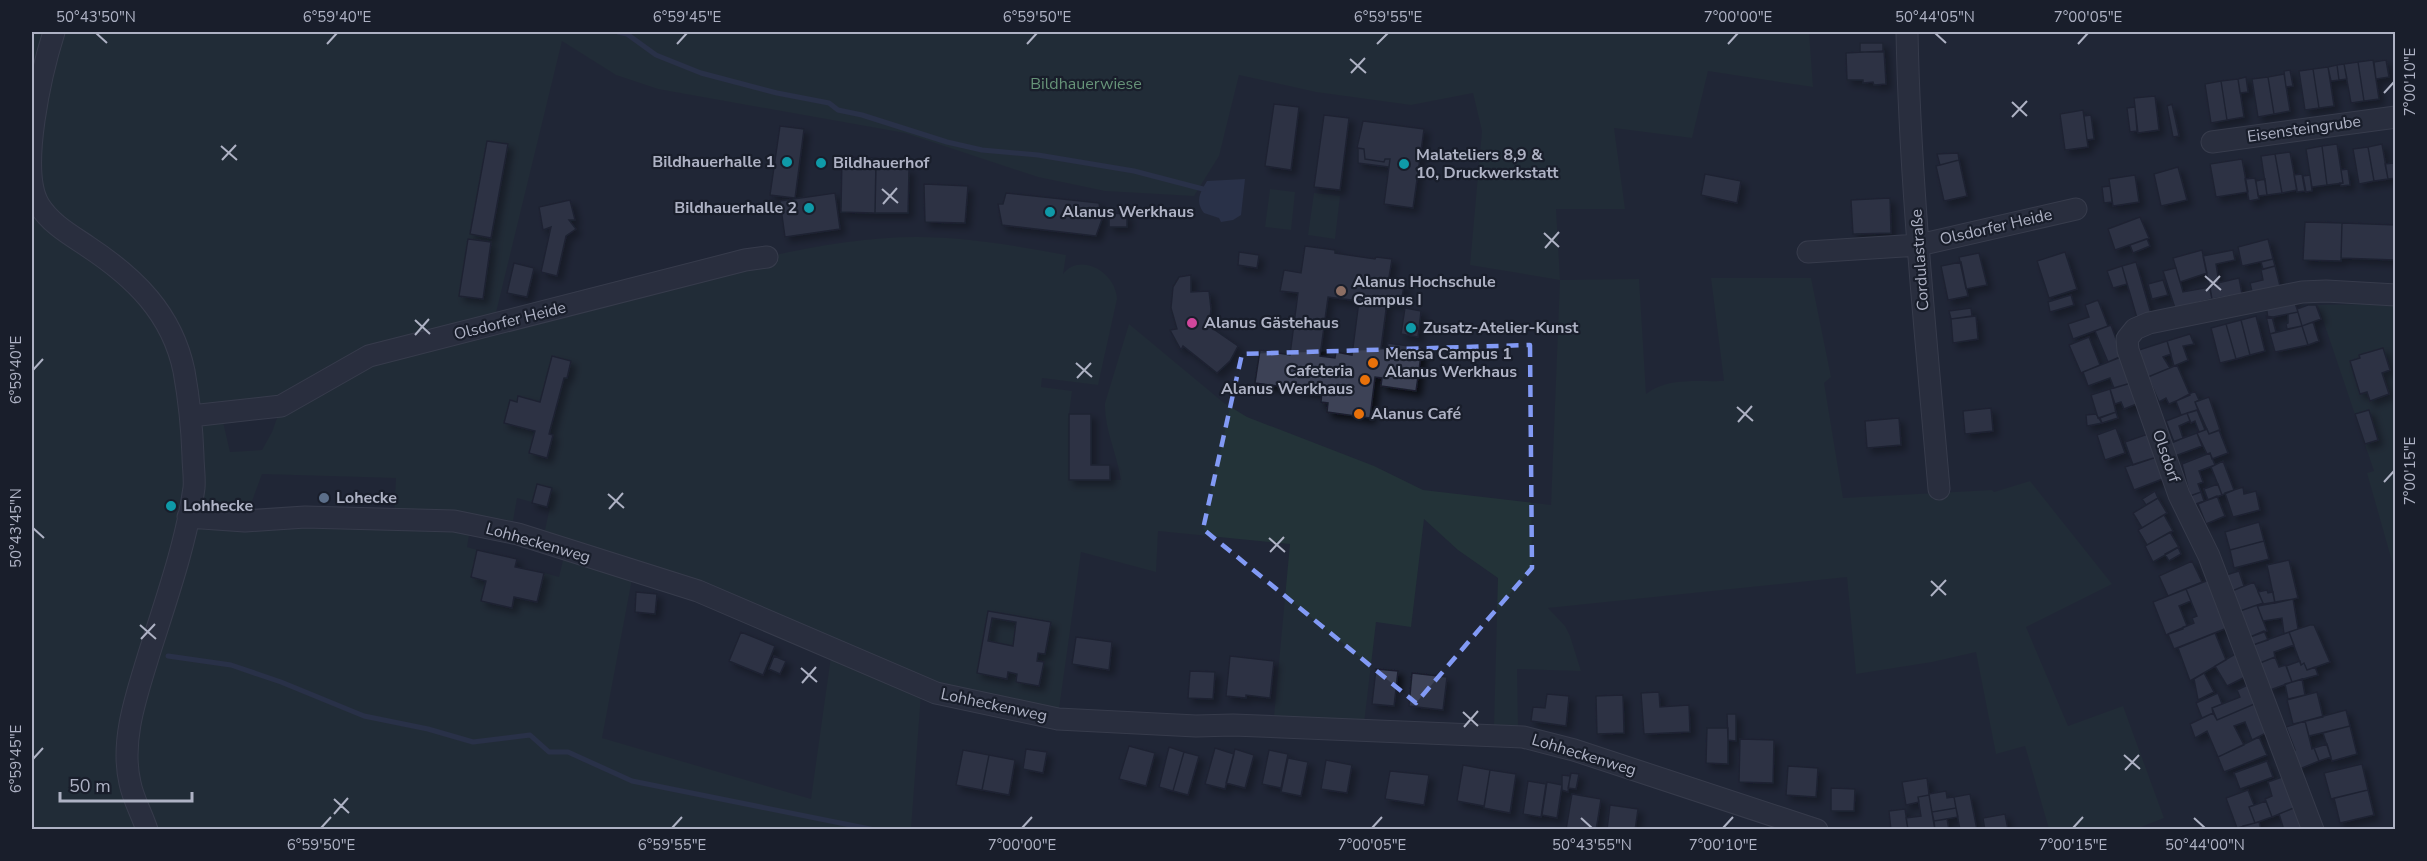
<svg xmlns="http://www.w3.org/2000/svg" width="2427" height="861" font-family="'Nunito Sans',sans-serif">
	<defs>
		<filter id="shadow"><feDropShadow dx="5" dy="5" stdDeviation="3" flood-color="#0009"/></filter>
	</defs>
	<rect width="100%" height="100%" fill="#202636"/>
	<path fill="#233338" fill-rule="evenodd" d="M 32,32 L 1809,32 L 1813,87 L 1708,71 L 1692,138 L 1614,128 L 1625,209 L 1556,209 L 1560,280 L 1639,279 L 1646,394 C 1668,377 1697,382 1724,381 L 1711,278 L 1811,278 L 1831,377 L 1824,383 L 1843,498 L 1992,490 L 1994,492 L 2030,481 L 2112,584 L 2026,627 L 2068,726 L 2123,706 L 2164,818 L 2136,829 L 2049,829 L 2025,746 L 1996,754 L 1976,652 L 1932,662 L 1856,674 L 1847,577 L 1548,608 L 1565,626 L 1570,636 L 1581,671 L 1517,669 L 1518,727 L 1494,726 L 1498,578 L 1458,550 L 1424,519 L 1411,627 L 1376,622 L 1363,732 L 1273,727 L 1290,544 L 1158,531 L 1156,572 L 1081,552 L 1059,709 L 921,694 L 911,829 L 32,829 ZM 562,41 L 616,75 L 658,89 L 905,133 L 1038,177 L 1105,191 L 1194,196 L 1219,156 L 1239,75 L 1316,92 L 1411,105 L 1473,93 L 1482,131 L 1470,265 L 1560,280 L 1551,505 L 1423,490 L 1374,466 L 1247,417 L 1224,403 L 1129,324 L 1105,403 C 1104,429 1117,454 1121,480 L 1070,480 L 1069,414 L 1072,391 L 1041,387 L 1042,378 L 1098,385 L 1117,299 C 1116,271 1079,252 1063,274 L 1066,255 C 1017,246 967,237 917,237 C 843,237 768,256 697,274 C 629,291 561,308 493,325 ZM 281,407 L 272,432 L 262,450 L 230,452 L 221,413 ZM 262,474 L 396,478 L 394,520 L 245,520 ZM 517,498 L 550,507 L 545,530 L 546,538 L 833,642 L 811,799 L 602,738 L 632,579 L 564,556 L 559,577 L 544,573 L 537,602 L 514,597 L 512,607 L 481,600 L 486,581 L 471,577 L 477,550 L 467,547 L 470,530 L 455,511 L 513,521 Z
		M 1270,189 L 1295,192 L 1291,230 L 1265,227 Z
		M 1314,193 L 1340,196 L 1335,239 L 1308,235 Z
		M 2370,304 L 2395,306 L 2395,572 L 2367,473 L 2374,471 L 2318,305 Z"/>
	<path fill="#343e5d" d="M 1245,179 L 1241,215 L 1233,220 L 1221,222 L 1219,218 L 1204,213 C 1195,201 1200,193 1207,181 Z"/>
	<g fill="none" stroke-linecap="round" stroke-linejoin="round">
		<path stroke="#343e5d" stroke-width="5" d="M 618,32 L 627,34 L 656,55 L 701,73 L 777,93 L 829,103 L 838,110 L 862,115 L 947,142 L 982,150 L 1038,155 L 1134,171 L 1203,189
			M 168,656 L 231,665 L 281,682 L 364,716 L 428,729 L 473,742 L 530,735 L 549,752 L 568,752 L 632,781 L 875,830"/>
	</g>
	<path fill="#3c4357" stroke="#1b1f2d" stroke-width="1.5" fill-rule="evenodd" filter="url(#shadow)" d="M 1860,43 L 1883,43 L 1883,52 L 1860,52 Z
		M 1884,51 L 1886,84 L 1874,85 L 1873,82 L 1863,83 L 1863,80 L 1847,80 L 1846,53 Z
		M 2373,60 L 2379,99 L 2364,101 L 2358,62 Z
		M 2386,60 L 2389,77 L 2376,79 L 2374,62 Z
		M 2358,62 L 2364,101 L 2351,103 L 2344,64 Z
		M 2344,64 L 2347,79 L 2339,80 L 2337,65 Z
		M 2337,65 L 2339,80 L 2331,81 L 2328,67 Z
		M 2328,67 L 2334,106 L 2319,108 L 2313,69 Z
		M 2313,69 L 2319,108 L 2305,110 L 2299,71 Z
		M 2290,70 L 2293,86 L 2286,87 L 2284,71 Z
		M 2284,74 L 2290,111 L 2274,114 L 2268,77 Z
		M 2246,77 L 2248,92 L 2240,93 L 2238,79 Z
		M 2268,77 L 2274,114 L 2258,117 L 2252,79 Z
		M 2238,79 L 2244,117 L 2227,120 L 2221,81 Z
		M 2221,81 L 2227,120 L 2211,123 L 2205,84 Z
		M 2155,96 L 2159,130 L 2138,133 L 2134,98 Z
		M 1274,104 L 1299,107 L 1291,170 L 1265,166 Z
		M 2172,104 L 2179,136 L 2173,137 L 2167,106 Z
		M 2135,107 L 2137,131 L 2130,132 L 2127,108 Z
		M 2083,110 L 2088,147 L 2065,150 L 2060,114 Z
		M 1324,115 L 1349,118 L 1340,190 L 1314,187 Z
		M 2091,115 L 2094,139 L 2087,140 L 2084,116 Z
		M 1363,121 L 1424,129 L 1413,208 L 1384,204 L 1390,159 L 1385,159 L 1384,162 L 1365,159 L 1364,149 L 1357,148 Z
		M 780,126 L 804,129 L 795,198 L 770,195 Z
		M 487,141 L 508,144 L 491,238 L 470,234 Z
		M 2337,144 L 2343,183 L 2327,185 L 2322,146 Z
		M 2382,144 L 2388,179 L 2374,181 L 2368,147 Z
		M 2322,146 L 2327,185 L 2312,187 L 2306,149 Z
		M 2368,147 L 2374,181 L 2359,184 L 2353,149 Z
		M 1358,148 L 1364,149 L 1365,159 L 1384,162 L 1385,159 L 1390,159 L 1389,167 L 1358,163 Z
		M 2290,152 L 2297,190 L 2282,193 L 2275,154 Z
		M 1958,153 L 1959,160 L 1940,165 L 1937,154 Z
		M 2275,154 L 2282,193 L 2267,195 L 2261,156 Z
		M 842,157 L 876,158 L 875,213 L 841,212 Z
		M 2242,159 L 2248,192 L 2216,197 L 2210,164 Z
		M 1959,160 L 1967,196 L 1944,201 L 1936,166 Z
		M 2394,163 L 2396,178 L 2388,179 L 2385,164 Z
		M 2178,167 L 2187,200 L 2161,206 L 2154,174 Z
		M 876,168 L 909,169 L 908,213 L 875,213 Z
		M 2348,169 L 2350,185 L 2341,186 L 2340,183 L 2343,183 L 2341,170 Z
		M 1705,174 L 1741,181 L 1737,203 L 1701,195 Z
		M 2302,174 L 2305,191 L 2297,192 L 2294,175 Z
		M 2135,175 L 2139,202 L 2113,206 L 2109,179 Z
		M 2310,175 L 2312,191 L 2306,192 L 2303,176 Z
		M 2255,178 L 2259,199 L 2249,201 L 2245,179 Z
		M 2265,179 L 2267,195 L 2258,196 L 2256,181 Z
		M 924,184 L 968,186 L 965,223 L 925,222 Z
		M 2110,186 L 2112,202 L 2104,203 L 2102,187 Z
		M 835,193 L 840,229 L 785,237 L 780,201 Z
		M 1006,193 L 1099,203 L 1102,219 L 1096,236 L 1002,225 L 998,204 L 1003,204 Z
		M 1890,198 L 1891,233 L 1853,234 L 1851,200 Z
		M 570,200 L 575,220 L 569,220 L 576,229 L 566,236 L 557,276 L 541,272 L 551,227 L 543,230 L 539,207 Z
		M 1109,213 L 1127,214 L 1127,227 L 1109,227 Z
		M 2140,217 L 2149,238 L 2115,250 L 2108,229 Z
		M 2305,222 L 2342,223 L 2341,261 L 2303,260 Z
		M 2342,223 L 2396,225 L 2396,260 L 2341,258 Z
		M 468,239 L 491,242 L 483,299 L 459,296 Z
		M 2147,239 L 2150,246 L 2133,253 L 2130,245 Z
		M 2268,239 L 2273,259 L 2242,266 L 2238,247 Z
		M 1305,246 L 1335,250 L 1335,253 L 1375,259 L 1376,257 L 1392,259 L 1388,283 L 1404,285 L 1401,304 L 1387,302 L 1381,348 L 1387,349 L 1388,343 L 1422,348 L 1416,391 L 1381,386 L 1382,378 L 1375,377 L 1370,418 L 1327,412 L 1328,403 L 1321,402 L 1322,392 L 1255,383 L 1260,350 L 1290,355 L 1298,293 L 1280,291 L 1284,270 L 1301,273 ZM 1328,297 L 1359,301 L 1352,355 L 1336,352 L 1335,358 L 1320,356 Z
		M 2202,250 L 2207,273 L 2180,282 L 2173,258 Z
		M 2233,250 L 2235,260 L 2216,264 L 2219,284 L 2209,285 L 2203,256 Z
		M 1239,252 L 1259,255 L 1257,268 L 1238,265 Z
		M 2065,252 L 2077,289 L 2049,298 L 2037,261 Z
		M 1979,253 L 1987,285 L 1966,289 L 1959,257 Z
		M 2273,259 L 2275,266 L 2263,269 L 2261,262 Z
		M 1961,262 L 1968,296 L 1948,300 L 1941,266 Z
		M 2136,262 L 2151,314 L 2137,318 L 2122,266 Z
		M 514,263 L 534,268 L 527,297 L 507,293 Z
		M 2122,266 L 2127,284 L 2113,288 L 2107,271 Z
		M 2275,266 L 2281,290 L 2253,296 L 2250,283 L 2263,280 L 2261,270 Z
		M 2176,268 L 2183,292 L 2210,287 L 2212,299 L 2175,308 L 2163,271 Z
		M 1191,275 L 1191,292 L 1209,291 L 1211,309 L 1209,326 L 1238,346 L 1230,361 L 1217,373 L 1183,346 L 1181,350 L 1170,330 L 1177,329 L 1171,308 L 1173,287 L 1179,277 Z
		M 2239,278 L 2242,294 L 2212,299 L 2209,285 Z
		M 2163,280 L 2168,295 L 2152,299 L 2148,284 Z
		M 2071,295 L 2074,305 L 2050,312 L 2048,302 Z
		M 2098,300 L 2108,326 L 2073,339 L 2068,324 L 2089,317 L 2085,305 Z
		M 2294,300 L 2298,312 L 2268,318 L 2266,305 Z
		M 2308,305 L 2316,305 L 2321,319 L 2302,326 L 2297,309 Z
		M 1405,308 L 1421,311 L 1418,337 L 1401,334 Z
		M 1971,308 L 1972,316 L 1951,319 L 1949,311 Z
		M 2298,312 L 2302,326 L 2287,329 L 2286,324 L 2288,323 L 2288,314 Z
		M 1976,316 L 1978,339 L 1953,343 L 1951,319 Z
		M 2256,316 L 2265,351 L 2250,355 L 2241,320 Z
		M 2266,316 L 2272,317 L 2276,332 L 2270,334 Z
		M 2241,320 L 2250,355 L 2236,359 L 2226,324 Z
		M 2313,322 L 2319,341 L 2308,345 L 2302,326 Z
		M 2226,324 L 2236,359 L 2220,363 L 2211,328 Z
		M 2111,325 L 2122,356 L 2108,362 L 2095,331 Z
		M 2302,326 L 2308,345 L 2275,352 L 2270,334 Z
		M 2190,334 L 2194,344 L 2183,346 L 2188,360 L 2174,366 L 2167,341 Z
		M 2089,337 L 2100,365 L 2081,373 L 2069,345 Z
		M 2167,341 L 2171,354 L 2163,357 L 2170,368 L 2148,377 L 2139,350 Z
		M 2383,348 L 2390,370 L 2382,373 L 2389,394 L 2370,401 L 2367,392 L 2360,394 L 2350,361 L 2360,358 L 2359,355 Z
		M 552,356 L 571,361 L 567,378 L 564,378 L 549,434 L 553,435 L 547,458 L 529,453 L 535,431 L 504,423 L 510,400 L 517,402 L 518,396 L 540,402 Z
		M 2121,357 L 2131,383 L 2114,388 L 2110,378 L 2088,386 L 2083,372 Z
		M 2177,365 L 2190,395 L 2169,404 L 2166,398 L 2159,402 L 2148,377 Z
		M 2131,383 L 2139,403 L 2124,409 L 2121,402 L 2115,404 L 2110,389 Z
		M 2110,389 L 2116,412 L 2098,418 L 2091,395 Z
		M 2195,391 L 2199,400 L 2195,402 L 2198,410 L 2181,415 L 2176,401 Z
		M 2209,397 L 2220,430 L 2209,434 L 2195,402 Z
		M 1991,408 L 1993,431 L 1965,434 L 1963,411 Z
		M 2115,410 L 2118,418 L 2102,423 L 2100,418 L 2116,412 Z
		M 2197,410 L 2205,430 L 2199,432 L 2195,421 L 2191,423 L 2187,413 Z
		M 2369,410 L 2378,440 L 2365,444 L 2355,414 Z
		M 2187,413 L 2190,421 L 2179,426 L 2183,438 L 2174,442 L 2166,421 Z
		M 1069,414 L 1091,414 L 1091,465 L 1110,465 L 1110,480 L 1069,480 Z
		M 2096,414 L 2102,423 L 2087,426 L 2086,415 Z
		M 1899,418 L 1901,445 L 1867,448 L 1865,421 Z
		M 2116,428 L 2125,453 L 2105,460 L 2097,435 Z
		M 2207,429 L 2209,434 L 2219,430 L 2228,453 L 2212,459 L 2210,453 L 2207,454 L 2197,433 Z
		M 2197,433 L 2202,446 L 2175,456 L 2170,443 Z
		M 2148,434 L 2157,457 L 2133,465 L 2125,442 Z
		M 2210,453 L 2215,465 L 2199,471 L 2203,482 L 2198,484 L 2201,492 L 2190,496 L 2182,464 Z
		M 2157,457 L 2165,478 L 2134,490 L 2125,467 Z
		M 2223,461 L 2234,490 L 2222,495 L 2211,467 Z
		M 537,484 L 552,488 L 547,507 L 532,503 Z
		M 2218,484 L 2222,495 L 2208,500 L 2204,489 Z
		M 2243,487 L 2244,494 L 2256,491 L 2260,510 L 2233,517 L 2225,493 Z
		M 2155,491 L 2158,498 L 2146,505 L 2142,499 Z
		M 2201,492 L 2204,501 L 2193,505 L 2190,496 Z
		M 2217,496 L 2225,516 L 2206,524 L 2198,504 Z
		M 2158,498 L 2167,513 L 2142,528 L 2133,513 Z
		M 2164,515 L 2173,531 L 2147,545 L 2138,530 Z
		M 2259,522 L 2264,541 L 2230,550 L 2225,532 Z
		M 2170,532 L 2179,547 L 2153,562 L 2145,546 Z
		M 2264,541 L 2269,559 L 2234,568 L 2230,550 Z
		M 2178,547 L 2181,554 L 2169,561 L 2165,554 Z
		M 477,550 L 517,559 L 515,567 L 544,573 L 537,602 L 514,597 L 512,608 L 481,601 L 486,581 L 471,577 Z
		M 2289,560 L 2298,598 L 2275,603 L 2267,565 Z
		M 2192,561 L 2202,582 L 2168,596 L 2159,576 Z
		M 2239,571 L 2244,586 L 2232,591 L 2226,575 Z
		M 2209,580 L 2227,628 L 2174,649 L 2168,634 L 2194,623 L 2192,618 L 2197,616 L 2186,589 Z
		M 2254,582 L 2263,603 L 2240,611 L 2232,591 Z
		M 2186,589 L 2191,601 L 2179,606 L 2187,626 L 2183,627 L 2183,629 L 2166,635 L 2153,602 Z
		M 2267,590 L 2268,593 L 2273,592 L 2275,603 L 2258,606 L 2263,603 L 2258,592 Z
		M 636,592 L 657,594 L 655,614 L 635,612 Z
		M 2293,599 L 2298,629 L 2284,634 L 2282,618 L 2263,621 L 2257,605 Z
		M 2257,605 L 2267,631 L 2250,637 L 2240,611 Z
		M 988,611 L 1051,622 L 1045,654 L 1038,653 L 1037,661 L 1044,662 L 1039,686 L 1016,682 L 1017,674 L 1008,672 L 1007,679 L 977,673 ZM 992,618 L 1016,622 L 1013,646 L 988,641 Z
		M 2310,625 L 2314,625 L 2330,662 L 2307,670 L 2304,663 L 2301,665 L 2289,632 Z
		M 2264,631 L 2268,640 L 2253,645 L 2250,637 Z
		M 741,632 L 775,646 L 763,675 L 729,661 Z
		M 2289,632 L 2294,645 L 2274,652 L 2275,657 L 2260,663 L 2253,645 Z
		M 2215,633 L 2226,660 L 2190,681 L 2178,648 Z
		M 1076,637 L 1112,642 L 1109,670 L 1072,664 Z
		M 2237,653 L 2245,677 L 2227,686 L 2215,666 Z
		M 774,656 L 786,661 L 780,674 L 769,669 Z
		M 1230,656 L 1274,661 L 1270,698 L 1246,695 L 1246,698 L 1226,696 Z
		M 2275,657 L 2279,667 L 2286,665 L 2292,682 L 2270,690 L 2260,663 Z
		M 2300,661 L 2301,665 L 2304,663 L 2307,670 L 2315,667 L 2318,675 L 2292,682 L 2286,666 Z
		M 1376,669 L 1398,671 L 1394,706 L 1372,704 Z
		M 1190,671 L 1215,672 L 1213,699 L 1188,698 Z
		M 1412,673 L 1447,677 L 1443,710 L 1409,706 Z
		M 2204,673 L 2214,692 L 2198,700 L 2194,679 Z
		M 2302,679 L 2305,695 L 2288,699 L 2285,684 Z
		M 2252,683 L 2259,702 L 2217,720 L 2212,708 L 2240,697 L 2237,690 Z
		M 1659,692 L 1660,707 L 1689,705 L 1690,732 L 1644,734 L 1641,693 Z
		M 2317,692 L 2323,717 L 2293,724 L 2287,700 Z
		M 2218,693 L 2222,704 L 2212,708 L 2213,713 L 2202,718 L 2196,703 Z
		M 1547,694 L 1569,696 L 1566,726 L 1531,721 L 1533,707 L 1545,708 Z
		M 1623,695 L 1624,733 L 1597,734 L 1596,696 Z
		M 2259,702 L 2270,731 L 2252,740 L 2245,722 L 2234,726 L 2244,745 L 2218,757 L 2207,731 L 2195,738 L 2190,724 L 2213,713 L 2217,720 Z
		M 2346,710 L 2350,726 L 2309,736 L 2305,721 Z
		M 1727,714 L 1736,714 L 1736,741 L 1728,740 Z
		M 2305,721 L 2312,749 L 2314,748 L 2319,761 L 2297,770 L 2290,751 L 2295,750 L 2286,727 Z
		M 2350,726 L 2357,754 L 2332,761 L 2323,733 Z
		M 1707,728 L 1728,728 L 1728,764 L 1706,763 Z
		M 2259,737 L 2267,755 L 2224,772 L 2218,757 Z
		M 1740,739 L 1774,740 L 1773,783 L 1739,782 Z
		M 2327,744 L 2331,757 L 2319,761 L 2314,748 Z
		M 1129,746 L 1155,753 L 1146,786 L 1119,779 Z
		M 1169,747 L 1184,752 L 1173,791 L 1159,787 Z
		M 1215,748 L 1234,754 L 1225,789 L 1205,784 Z
		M 1026,749 L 1047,752 L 1043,773 L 1023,769 Z
		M 1235,749 L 1254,755 L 1245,788 L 1226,783 Z
		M 963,750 L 989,755 L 982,790 L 956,785 Z
		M 1269,750 L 1288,754 L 1281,788 L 1262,784 Z
		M 1184,752 L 1199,756 L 1188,795 L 1173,791 Z
		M 989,755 L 1015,760 L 1009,795 L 982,790 Z
		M 1288,758 L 1308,762 L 1301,796 L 1281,792 Z
		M 1326,760 L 1352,765 L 1347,793 L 1321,789 Z
		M 2267,761 L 2273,777 L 2240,789 L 2234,773 Z
		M 2362,764 L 2368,790 L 2331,799 L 2324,773 Z
		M 1463,765 L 1490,770 L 1484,806 L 1457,801 Z
		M 1788,766 L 1818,768 L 1816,797 L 1786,795 Z
		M 1490,770 L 1516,774 L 1510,813 L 1484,808 Z
		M 1390,771 L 1429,775 L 1424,805 L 1385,799 Z
		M 1571,773 L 1579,774 L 1576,789 L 1568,788 Z
		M 1562,775 L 1570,776 L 1568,792 L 1562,790 Z
		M 2285,776 L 2296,807 L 2272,817 L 2265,799 L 2272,796 L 2268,782 Z
		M 1927,778 L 1929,795 L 1918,797 L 1919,802 L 1906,805 L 1902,782 Z
		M 1528,781 L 1546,784 L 1541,817 L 1523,814 Z
		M 1547,782 L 1562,785 L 1557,818 L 1542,815 Z
		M 1831,788 L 1855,789 L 1854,811 L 1831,811 Z
		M 2248,790 L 2254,805 L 2249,807 L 2255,823 L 2237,828 L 2226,798 Z
		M 2368,790 L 2374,815 L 2340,823 L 2334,798 Z
		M 1946,791 L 1947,798 L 1954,797 L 1956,808 L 1932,812 L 1929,794 Z
		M 1572,794 L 1601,799 L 1596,830 L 1566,830 Z
		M 1970,794 L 1977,830 L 1960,830 L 1954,797 Z
		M 1929,795 L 1935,830 L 1908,830 L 1906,818 L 1921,816 L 1918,797 Z
		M 2266,801 L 2272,817 L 2255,823 L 2249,807 Z
		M 1610,805 L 1638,809 L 1635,830 L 1607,830 Z
		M 2296,807 L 2305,830 L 2284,830 L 2279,814 Z
		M 1956,808 L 1958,817 L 1934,821 L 1932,812 Z
		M 1905,809 L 1908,830 L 1891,830 L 1889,811 Z
		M 2005,814 L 2008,830 L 1985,830 L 1983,818 Z
		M 1947,819 L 1949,830 L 1935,830 L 1934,821 Z
		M 2259,822 L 2261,830 L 2245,830 L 2243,826 Z"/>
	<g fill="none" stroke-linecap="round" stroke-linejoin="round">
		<g stroke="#515565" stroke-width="23">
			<path id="minor" d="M 54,32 C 42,70 18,170 39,205 C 50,223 69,234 87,246 C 134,277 172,313 184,371 C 189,399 192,427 193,456 C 193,466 195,478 194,488 C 186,544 166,600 149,654 C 137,694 120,740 130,783 C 133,799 142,814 147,830
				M 1907,32 C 1910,184 1926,337 1939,489
				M 2212,142 L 2396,117
				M 1808,252 L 1919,245 L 2076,209
				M 191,416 L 281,406 L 369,356 L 745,260 L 767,257
				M 188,517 L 245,521 L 305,517 L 454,521 L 518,534 L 698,591 L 936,693 L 1058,719 L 1196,726 L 1233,725 L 1523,737 L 1574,750 L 1817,830
				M 2313,830 L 2209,556 L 2179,495 L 2128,350 L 2127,339 L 2135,329 L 2149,323 L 2302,292 L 2326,291 L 2396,295"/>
		</g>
		<use href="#minor" stroke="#343847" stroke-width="21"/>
	</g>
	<path d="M0 0H2427V861H0ZM 1530,345 L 1532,568 L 1416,703 L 1203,529 L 1242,354 Z" fill="#202636" fill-opacity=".55" fill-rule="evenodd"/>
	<path fill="none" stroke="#829af5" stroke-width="4.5" stroke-dasharray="12 8" stroke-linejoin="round" d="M 1530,345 L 1532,568 L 1416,703 L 1203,529 L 1242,354 Z"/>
	<path fill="none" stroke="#aeb2c4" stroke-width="2" d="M 96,33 L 107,43M 1935,33 L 1946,43M 327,44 L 337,33M 677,44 L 687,33M 1027,44 L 1037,33M 1377,44 L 1388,33M 1728,44 L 1738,33M 2078,44 L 2088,33M 1350,59 L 1366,73M 1351,73 L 1365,58M 2384,93 L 2394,82M 2012,102 L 2027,116M 2012,117 L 2027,101M 221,146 L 237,160M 222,160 L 236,145M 882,189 L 898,203M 883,204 L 897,188M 1544,233 L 1559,247M 1545,248 L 1559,232M 2205,276 L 2221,290M 2206,291 L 2220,276M 415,320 L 430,334M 415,335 L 429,319M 1076,363 L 1092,377M 33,370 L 43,359M 1077,378 L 1091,363M 1737,407 L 1753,421M 1738,422 L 1752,406M 2384,482 L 2394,471M 608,494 L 624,508M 609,509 L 623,493M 33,528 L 44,538M 1269,538 L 1285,552M 1270,552 L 1284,537M 1931,581 L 1946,595M 1931,596 L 1946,580M 140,625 L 156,639M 141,639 L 155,624M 801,668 L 817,682M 802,683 L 816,667M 1463,712 L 1478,726M 1464,727 L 1478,711M 2124,755 L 2140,769M 33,759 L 43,748M 2125,770 L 2139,755M 334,799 L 349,813M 334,814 L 348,798M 1581,818 L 1592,828M 2194,818 L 2205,828M 321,828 L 331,817M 672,828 L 682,817M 1022,828 L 1032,817M 1372,828 L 1382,817M 1723,828 L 1733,817M 2073,828 L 2083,817"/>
	<g fill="#0f9aa8" stroke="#191e2b" stroke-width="2">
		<circle cx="787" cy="162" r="6"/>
		<circle cx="821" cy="163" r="6"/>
		<circle cx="1404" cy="164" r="6"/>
		<circle cx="809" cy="208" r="6"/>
		<circle cx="1050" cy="212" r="6"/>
		<circle cx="1411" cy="328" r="6"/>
		<circle cx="171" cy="506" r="6"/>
	</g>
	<circle fill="#8d6e63" stroke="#191e2b" stroke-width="2" cx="1341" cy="291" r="6"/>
	<circle fill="#d1479c" stroke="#191e2b" stroke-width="2" cx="1192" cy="323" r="6"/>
	<g fill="#e8710a" stroke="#191e2b" stroke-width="2">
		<circle cx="1373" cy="363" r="6"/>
		<circle cx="1365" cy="380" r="6"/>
		<circle cx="1359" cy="414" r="6"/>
	</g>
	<circle fill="#5c6f8a" stroke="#191e2b" stroke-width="2" cx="324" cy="498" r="6"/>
	<g text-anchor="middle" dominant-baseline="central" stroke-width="4.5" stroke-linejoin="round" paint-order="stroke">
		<g font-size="16" fill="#669378" stroke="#191e2b">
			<text x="1086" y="84">Bildhauerwiese</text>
		</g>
		<g font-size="16" fill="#aeb2c4" stroke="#191e2b">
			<text transform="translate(2304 129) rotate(-8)">Eisensteingrube</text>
			<text transform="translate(1996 227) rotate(-13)">Olsdorfer Heide</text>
			<text transform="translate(1920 260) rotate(-94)">Cordulastraße</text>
			<text transform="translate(510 321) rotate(-14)">Olsdorfer Heide</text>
			<text transform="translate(2166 456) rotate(71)">Olsdorf</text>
			<text transform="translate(538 543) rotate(16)">Lohheckenweg</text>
			<text transform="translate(994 705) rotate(12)">Lohheckenweg</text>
			<text transform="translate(1584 755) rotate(17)">Lohheckenweg</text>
		</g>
		<g font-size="16" font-weight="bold" fill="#aeb2c4" stroke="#191e2b" text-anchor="start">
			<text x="1416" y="155">Malateliers 8,9 &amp;<tspan x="1416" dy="18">10, Druckwerkstatt</tspan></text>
			<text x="775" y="162" text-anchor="end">Bildhauerhalle 1</text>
			<text x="833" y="163">Bildhauerhof</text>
			<text x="797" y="208" text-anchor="end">Bildhauerhalle 2</text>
			<text x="1062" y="212">Alanus Werkhaus</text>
			<text x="1353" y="282">Alanus Hochschule<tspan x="1353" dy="18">Campus I</tspan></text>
			<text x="1204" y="323">Alanus Gästehaus</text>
			<text x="1423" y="328">Zusatz-Atelier-Kunst</text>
			<text x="1385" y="354">Mensa Campus 1<tspan x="1385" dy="18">Alanus Werkhaus</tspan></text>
			<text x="1353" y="371" text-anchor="end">Cafeteria<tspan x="1353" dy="18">Alanus Werkhaus</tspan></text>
			<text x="1371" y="414">Alanus Café</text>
			<text x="336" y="498">Lohecke</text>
			<text x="183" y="506">Lohhecke</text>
		</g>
	</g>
	<rect width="2427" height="861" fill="none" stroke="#191e2b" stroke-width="66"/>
	<path d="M60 792v9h132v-9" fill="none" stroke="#aeb2c4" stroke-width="3"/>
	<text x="69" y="792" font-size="18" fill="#aeb2c4" stroke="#191e2b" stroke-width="4.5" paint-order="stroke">50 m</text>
	<rect x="33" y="33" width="2361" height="795" fill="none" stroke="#aeb2c4" stroke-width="2"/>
	<g font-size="15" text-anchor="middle" fill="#aeb2c4">
		<text x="96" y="22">50°43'50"N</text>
		<text x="337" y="22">6°59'40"E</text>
		<text x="687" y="22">6°59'45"E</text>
		<text x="1037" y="22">6°59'50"E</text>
		<text x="1388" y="22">6°59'55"E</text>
		<text x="1738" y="22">7°00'00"E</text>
		<text x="1935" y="22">50°44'05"N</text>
		<text x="2088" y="22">7°00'05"E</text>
		<text transform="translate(2410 82) rotate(-90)" y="5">7°00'10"E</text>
		<text transform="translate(16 370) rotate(-90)" y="5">6°59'40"E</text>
		<text transform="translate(2410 471) rotate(-90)" y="5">7°00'15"E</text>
		<text transform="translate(16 528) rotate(-90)" y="5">50°43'45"N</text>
		<text transform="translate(16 759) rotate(-90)" y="5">6°59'45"E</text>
		<text x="321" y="850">6°59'50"E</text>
		<text x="672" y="850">6°59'55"E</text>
		<text x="1022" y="850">7°00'00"E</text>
		<text x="1372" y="850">7°00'05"E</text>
		<text x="1592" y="850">50°43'55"N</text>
		<text x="1723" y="850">7°00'10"E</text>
		<text x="2073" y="850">7°00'15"E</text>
		<text x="2205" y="850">50°44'00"N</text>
	</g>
</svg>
